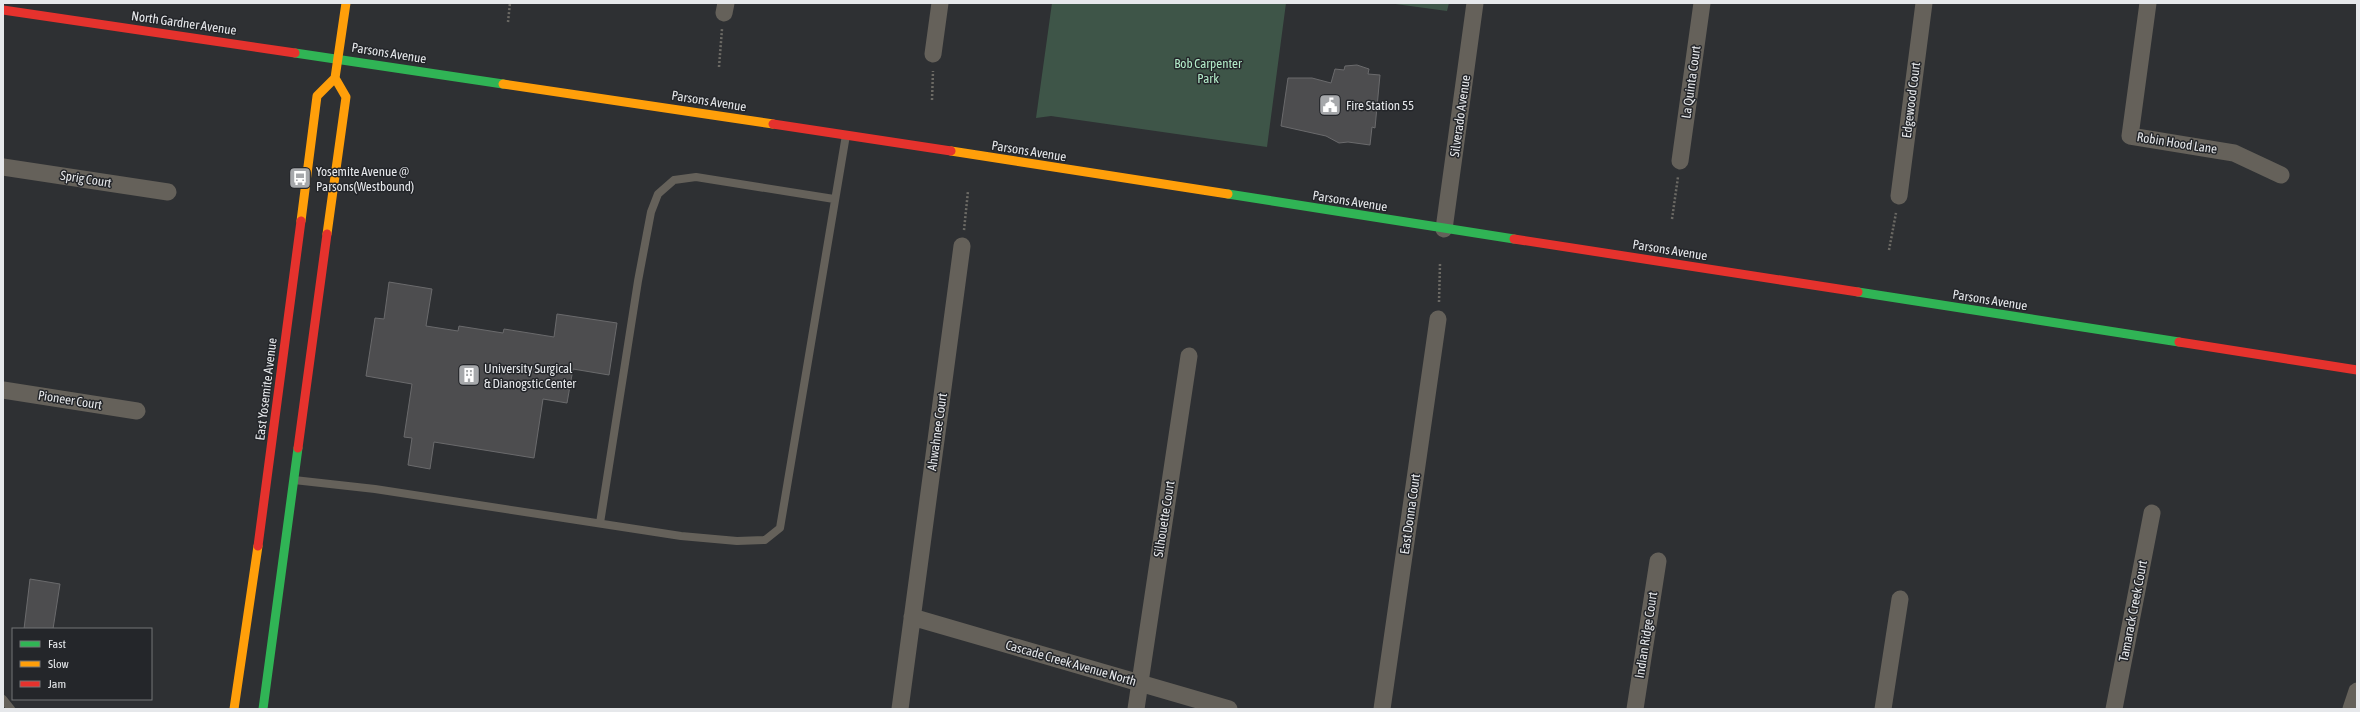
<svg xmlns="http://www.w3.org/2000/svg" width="2360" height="712" font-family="'Asap Condensed',sans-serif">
	<rect width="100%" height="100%" fill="#2e3033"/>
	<path fill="#3e5548" d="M 1052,3 L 1286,3 L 1267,147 L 1051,116 L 1036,118 Z
		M 1388,3 L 1449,3 L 1447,11 Z"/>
	<path fill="#4d4d4f" stroke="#6a6a6c" d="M 1357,65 L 1369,69 L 1368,74 L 1380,75 L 1375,128 L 1372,127 L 1370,145 L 1348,142 L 1339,143 L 1326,136 L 1281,126 L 1288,78 L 1312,78 L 1331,83 L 1335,69 L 1344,70 L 1345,66 Z
		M 389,282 L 432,289 L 426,326 L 458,331 L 459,326 L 503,333 L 504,329 L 554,337 L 557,314 L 617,323 L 609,375 L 573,369 L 567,403 L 543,399 L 534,458 L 434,442 L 430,469 L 408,465 L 412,438 L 404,437 L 412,384 L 366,376 L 375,318 L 384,319 Z
		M 30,579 L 60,584 L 53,629 L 24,629 Z"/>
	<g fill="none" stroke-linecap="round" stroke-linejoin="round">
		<path stroke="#6c6a65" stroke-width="2.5" stroke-dasharray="2 2" stroke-linecap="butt" d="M 508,22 L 510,3
			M 719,67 L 722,29
			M 932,100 L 933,71
			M 1672,219 L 1678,177
			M 964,230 L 968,191
			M 1889,250 L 1896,213
			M 1439,302 L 1440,264"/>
		<path stroke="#65615a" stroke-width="8" d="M 294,480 L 375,489 L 681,536 L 737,541 L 765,540 L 780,528 L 846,135
			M 600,523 L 638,281 L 651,212 L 658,194 L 674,180 L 696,177 L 834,199
			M 3,699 L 11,709"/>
		<path stroke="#65615a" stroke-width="17" d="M 2148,3 L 2130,136 L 2234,153 L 2281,175
			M 724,13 L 726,3
			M 933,54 L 940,3
			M 1680,161 L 1702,3
			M 3,167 L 168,192
			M 1899,196 L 1924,3
			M 1444,229 L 1475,3
			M 3,390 L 137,411
			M 912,617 L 1229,709
			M 900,709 L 962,246
			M 1136,709 L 1189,356
			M 1382,709 L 1438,319
			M 1635,709 L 1658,561
			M 1883,709 L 1900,599
			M 2114,709 L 2152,513
			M 2351,709 L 2357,691"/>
		<path stroke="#30b455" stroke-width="9" d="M 295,53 L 503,84
			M 1228,194 L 1514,239
			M 1858,292 L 2179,342
			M 263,709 L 298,448"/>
		<path stroke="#ff9f0a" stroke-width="9" d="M 503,84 L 773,124
			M 951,151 L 1228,194
			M 301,221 L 317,96 L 335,78 L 346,3
			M 327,234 L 346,97 L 335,78
			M 234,709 L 258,546"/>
		<path stroke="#e5322d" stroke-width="9" d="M 3,10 L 295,53
			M 773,124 L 951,151
			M 1514,239 L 1858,292
			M 2179,342 L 2357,370
			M 298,448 L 327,234
			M 258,546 L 301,221"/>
	</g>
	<defs>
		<g id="civic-square" transform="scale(1.15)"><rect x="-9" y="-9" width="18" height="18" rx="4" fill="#a6a8ab" stroke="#24262a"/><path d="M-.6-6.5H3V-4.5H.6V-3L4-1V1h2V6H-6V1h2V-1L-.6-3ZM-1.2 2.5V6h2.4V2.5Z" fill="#fff"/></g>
		<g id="bus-square" transform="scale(1.15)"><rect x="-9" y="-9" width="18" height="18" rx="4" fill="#a6a8ab" stroke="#24262a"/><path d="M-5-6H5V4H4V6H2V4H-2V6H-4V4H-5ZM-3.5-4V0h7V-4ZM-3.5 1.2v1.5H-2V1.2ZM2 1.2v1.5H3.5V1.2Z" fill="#fff"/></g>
		<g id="building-square" transform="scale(1.15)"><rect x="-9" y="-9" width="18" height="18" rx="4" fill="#a6a8ab" stroke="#24262a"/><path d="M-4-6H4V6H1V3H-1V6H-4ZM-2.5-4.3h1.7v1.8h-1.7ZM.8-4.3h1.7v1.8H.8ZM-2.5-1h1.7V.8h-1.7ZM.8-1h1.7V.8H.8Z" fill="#fff"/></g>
	</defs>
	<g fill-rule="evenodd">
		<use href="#civic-square" x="1330" y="105"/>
		<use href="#bus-square" x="300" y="178"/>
		<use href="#building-square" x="469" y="375"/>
	</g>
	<g text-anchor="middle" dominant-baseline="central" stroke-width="3" stroke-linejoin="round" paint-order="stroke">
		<g font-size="13" fill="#e6e8eb" stroke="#24262a">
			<text transform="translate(184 23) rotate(8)">North Gardner Avenue</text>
			<text transform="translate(389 53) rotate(9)">Parsons Avenue</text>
			<text transform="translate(1691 82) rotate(-82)">La Quinta Court</text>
			<text transform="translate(1911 100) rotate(-83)">Edgewood Court</text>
			<text transform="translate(709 101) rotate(9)">Parsons Avenue</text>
			<text transform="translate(1460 116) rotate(-82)">Silverado Avenue</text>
			<text transform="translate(2177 143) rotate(9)">Robin Hood Lane</text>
			<text transform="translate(1029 151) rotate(9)">Parsons Avenue</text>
			<text transform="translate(86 179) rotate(9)">Sprig Court</text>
			<text transform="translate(1350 201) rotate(9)">Parsons Avenue</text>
			<text transform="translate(1670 250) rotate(9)">Parsons Avenue</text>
			<text transform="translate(1990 300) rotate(9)">Parsons Avenue</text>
			<text transform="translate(266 389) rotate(-83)">East Yosemite Avenue</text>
			<text transform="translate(70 400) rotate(9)">Pioneer Court</text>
			<text transform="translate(937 432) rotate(-82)">Ahwahnee Court</text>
			<text transform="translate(1410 514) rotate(-82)">East Donna Court</text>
			<text transform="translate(1164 519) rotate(-81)">Silhouette Court</text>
			<text transform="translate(2133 611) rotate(-79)">Tamarack Creek Court</text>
			<text transform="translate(1646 635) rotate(-81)">Indian Ridge Court</text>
			<text transform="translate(1071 663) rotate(16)">Cascade Creek Avenue North</text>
		</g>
		<g font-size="13" fill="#b1e9c7" stroke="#24262a">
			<text x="1208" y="63">Bob Carpenter<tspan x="1208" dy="15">Park</tspan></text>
		</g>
		<g font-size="13" fill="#e6e8eb" stroke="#24262a" text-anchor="start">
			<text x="1346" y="105">Fire Station 55</text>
			<text x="316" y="171">Yosemite Avenue @<tspan x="316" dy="15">Parsons(Westbound)</tspan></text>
			<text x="484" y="368">University Surgical<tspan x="484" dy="15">&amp; Dianogstic Center</tspan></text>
		</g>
	</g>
	<rect width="2360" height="712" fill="none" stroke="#e6e8eb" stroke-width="8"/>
	<rect x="12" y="628" width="140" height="72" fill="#24262a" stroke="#727477"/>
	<rect x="20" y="641" width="20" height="6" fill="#30b455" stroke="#727477"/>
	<text x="48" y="648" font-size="12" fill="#e6e8eb">Fast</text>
	<rect x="20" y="661" width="20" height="6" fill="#ff9f0a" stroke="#727477"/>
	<text x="48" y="668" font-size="12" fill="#e6e8eb">Slow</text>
	<rect x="20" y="681" width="20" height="6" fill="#e5322d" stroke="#727477"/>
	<text x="48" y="688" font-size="12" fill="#e6e8eb">Jam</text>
</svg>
